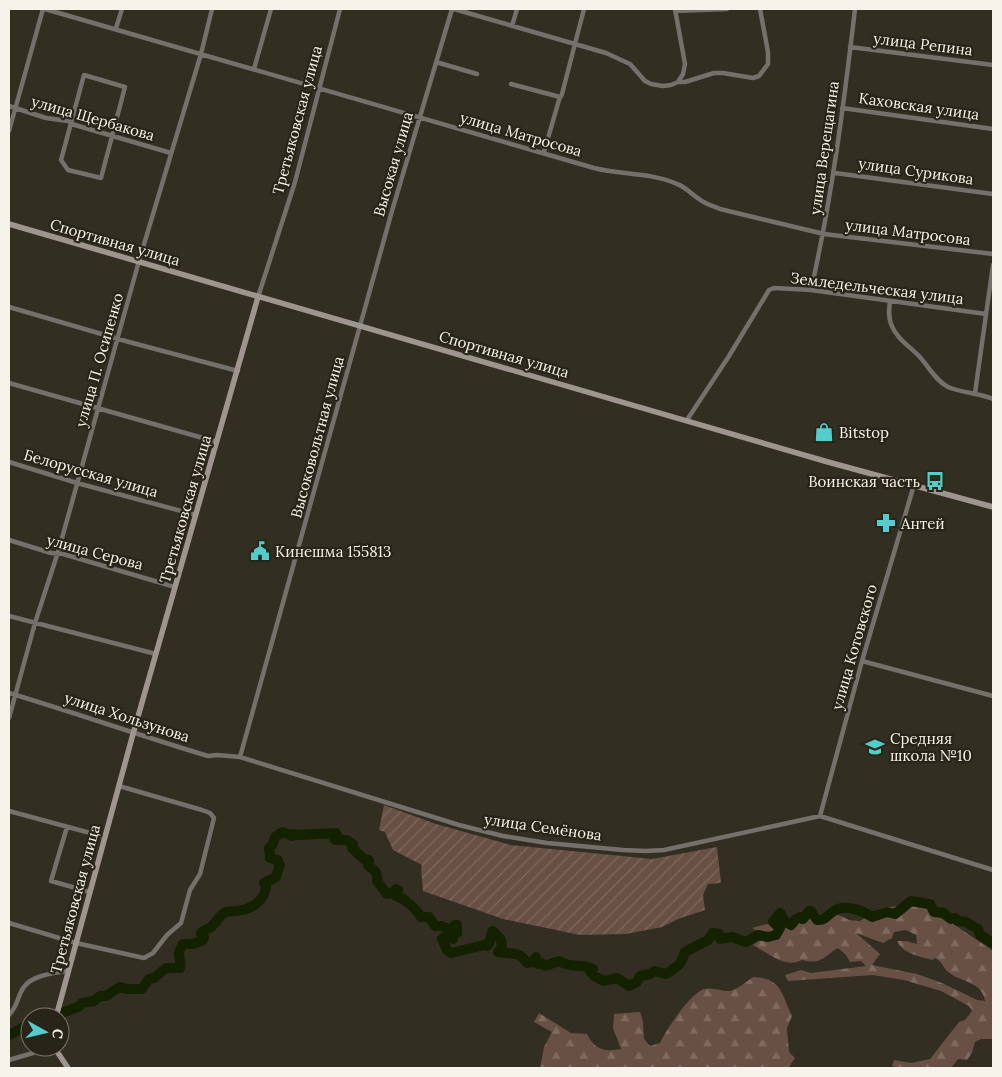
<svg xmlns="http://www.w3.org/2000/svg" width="1002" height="1077" font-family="Lora,serif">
	<defs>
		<pattern id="forest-firs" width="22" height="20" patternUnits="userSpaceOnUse" patternTransform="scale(1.25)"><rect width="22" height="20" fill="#685045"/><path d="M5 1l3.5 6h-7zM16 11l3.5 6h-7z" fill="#7e6a60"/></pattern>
		<pattern id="garden-furrows" width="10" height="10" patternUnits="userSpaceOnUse" patternTransform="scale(1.25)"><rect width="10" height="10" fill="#685045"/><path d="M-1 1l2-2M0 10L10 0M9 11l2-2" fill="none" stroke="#7e6a60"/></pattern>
	</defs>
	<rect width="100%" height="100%" fill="#332e22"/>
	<path fill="url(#forest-firs)" fill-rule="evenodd" d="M 905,905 L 933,910 L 993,951 L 993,1039 L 981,1039 L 975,1042 L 972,1053 L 967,1060 L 958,1059 L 951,1068 L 901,1068 L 892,1066 L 894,1060 L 911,1063 L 930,1059 L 959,1022 L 965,1020 L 972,1011 L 969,1006 L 941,991 L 904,980 L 873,975 L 788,981 L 785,975 L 801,970 L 811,973 L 866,966 L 861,961 L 850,962 L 846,955 L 838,948 C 822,957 823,965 802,960 C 785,969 768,953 753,945 L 766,936 L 752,928 L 763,925 L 833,912 L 849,920 L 860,921 L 882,908 ZM 906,930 L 916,935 L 917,944 L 906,941 L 897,941 C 903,954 919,956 932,960 L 935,958 C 941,961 942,965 946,970 C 959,983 982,980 985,1001 L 977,1000 L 942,983 L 917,974 L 872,965 L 880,954 L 856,933 L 883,943 L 892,938 L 894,932 Z
		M 753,977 C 782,978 781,993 792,1016 L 787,1028 L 789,1052 L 795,1058 L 788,1068 L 540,1068 L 544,1047 L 552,1032 L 534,1022 L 539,1013 L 571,1033 L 587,1034 C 595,1050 604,1052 621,1049 L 613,1028 L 614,1014 L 640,1012 L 643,1022 L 644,1039 L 650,1046 L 660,1043 C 666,1030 687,999 700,991 C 710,985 721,992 730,991 C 738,989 746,982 753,977 Z"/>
	<path fill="url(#garden-furrows)" d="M 384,805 L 436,824 L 511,845 L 652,859 L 717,847 L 721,883 L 708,884 L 703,895 L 705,910 L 678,919 L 662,927 L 626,934 L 580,935 L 503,919 L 423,891 C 423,884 420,869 422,865 L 393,850 L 385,832 L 379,830 Z"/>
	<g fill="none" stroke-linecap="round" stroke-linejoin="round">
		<path stroke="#132101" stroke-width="10" d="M 52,1017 L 80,1006 L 82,1003 L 94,1001 L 100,996 L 106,996 L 120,987 L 126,989 L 142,989 L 149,979 L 154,978 L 166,968 L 180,968 C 182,958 175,956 183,944 L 193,944 L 203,940 L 204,937 L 201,933 C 204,930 208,929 211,927 C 216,923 219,916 224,913 C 228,910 232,912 236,911 C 251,910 265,901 266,886 L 264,883 L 276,877 L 280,865 L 278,863 L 278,860 L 270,858 L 269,848 L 273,844 L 275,837 L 283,832 L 292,836 L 293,834 L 299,835 L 336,833 L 337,835 L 334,838 L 335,840 L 346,840 L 353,844 L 352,848 L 364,859 L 369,860 L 368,865 C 374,871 378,871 377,881 L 387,894 L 393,893 L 396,889 L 398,890 L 396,896 C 405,898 417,910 421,917 L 429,917 L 435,926 L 442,926 L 450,930 L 455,925 L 457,925 L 457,933 L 452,933 L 453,939 L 446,936 L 442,939 L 447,950 L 451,953 L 484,945 L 487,946 L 489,944 L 492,932 L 493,931 L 501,940 L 502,947 L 498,952 C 512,955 519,950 527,963 L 533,962 L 536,957 L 538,964 L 541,963 L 545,966 L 559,961 C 574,970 580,962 593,969 L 590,971 L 594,976 L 604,981 L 617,978 L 629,986 L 637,982 L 640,976 L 650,974 L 655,971 L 666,974 C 677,967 682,964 685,952 L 708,940 L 713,933 L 719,934 L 720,939 L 732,937 L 746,942 L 758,935 L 768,937 L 776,935 L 780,928 L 773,922 L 780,913 L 785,921 L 791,925 L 796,919 L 800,917 L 803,919 L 809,911 L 811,911 L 817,920 C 825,921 827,915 834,911 C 845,904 862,910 872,917 L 887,912 L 895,914 L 911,901 L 930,904 L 934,912 L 943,913 L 951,919 L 955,918 L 958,921 L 966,922 L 978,929 L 980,935 L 993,943
			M 9,1035 L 30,1024"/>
		<path stroke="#75706c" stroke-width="4.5" d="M 45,9 L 594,168 C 621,175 650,172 677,184 C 686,187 691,194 699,199 C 705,204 713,206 720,209 L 824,234 L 993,254
			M 454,9 L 606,53 L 630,64 L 645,81 L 651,84 L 663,86 L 671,85 L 678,82 L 685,82 L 714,73 L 723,73 L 753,78 L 759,76 L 768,64 L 768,52 L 760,9
			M 675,9 L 685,64 L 683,74 L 678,82
			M 675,11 L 727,9
			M 512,26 L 517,9
			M 116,28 L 122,9
			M 850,47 L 993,65
			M 436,62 L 477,74
			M 254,69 L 271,9
			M 84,75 L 125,87 L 101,178 L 68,170 L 61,160 Z
			M 511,84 L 560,97
			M 9,106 L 46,118 L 68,121 L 75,125 L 171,153
			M 842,108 L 993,129
			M 9,131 L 43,9
			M 544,152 L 559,100 L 562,94 L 584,9
			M 835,173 L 993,194
			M 811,290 C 832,197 844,103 855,9
			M 258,297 L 295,182 L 340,9
			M 890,301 C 889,309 888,316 891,324 C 896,338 909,346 919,356 C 928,366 936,381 948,387 C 962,393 979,393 993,399
			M 9,307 L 129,342 L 238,371
			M 9,383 L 217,442
			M 975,393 L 993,265
			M 687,420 L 729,356 L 769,290 L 774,288 L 811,290 L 986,314
			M 9,462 L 77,483 L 196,515
			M 9,540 L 51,553 L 63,554 L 175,587
			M 9,616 L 156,654
			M 862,661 L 993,696
			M 9,693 C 76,713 141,736 208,756 L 217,755 L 240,757 L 459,825 L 503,836 L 547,843 L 623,850 L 646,851 L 664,850 L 820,816 L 993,870
			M 9,718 L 35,623 L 59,549 L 139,261 L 201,54 L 212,9
			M 240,757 L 392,211 L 452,9
			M 9,811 L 105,837
			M 820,816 L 862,661 L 914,485
			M 67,827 L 51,881 L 90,892
			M 9,923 L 76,943 L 144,958 L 153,953 L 167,935 L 181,923 L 190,890 L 200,874 L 214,818 L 210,813 L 202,810 L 119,786
			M 9,1015 C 19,1004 17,996 24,987 C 32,975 55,973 68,971
			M 9,1060 L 33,1053 L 44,1047"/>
		<path stroke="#9e968e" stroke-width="5.5" d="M 9,224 L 828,462 L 993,507
			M 56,1017 L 133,734 L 258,297
			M 54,1047 L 68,1068"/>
	</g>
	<defs>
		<g id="shop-bare" transform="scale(1.5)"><path d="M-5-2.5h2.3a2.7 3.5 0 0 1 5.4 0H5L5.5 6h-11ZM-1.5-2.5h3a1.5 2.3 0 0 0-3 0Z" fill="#53cdcb" stroke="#292418" stroke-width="2.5" paint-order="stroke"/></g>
		<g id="bus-bare" transform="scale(1.5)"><path d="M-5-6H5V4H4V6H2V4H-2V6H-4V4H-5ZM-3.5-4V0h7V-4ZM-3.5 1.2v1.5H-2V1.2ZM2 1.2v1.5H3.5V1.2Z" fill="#53cdcb" stroke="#292418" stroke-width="2.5" paint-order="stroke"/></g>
		<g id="pharmacy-bare" transform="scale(1.5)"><path d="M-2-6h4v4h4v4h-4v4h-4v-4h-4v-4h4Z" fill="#53cdcb" stroke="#292418" stroke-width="2.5" paint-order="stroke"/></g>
		<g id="civic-bare" transform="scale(1.5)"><path d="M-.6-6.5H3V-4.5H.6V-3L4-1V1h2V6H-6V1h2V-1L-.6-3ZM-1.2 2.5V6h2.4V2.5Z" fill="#53cdcb" stroke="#292418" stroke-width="2.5" paint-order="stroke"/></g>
		<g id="school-bare" transform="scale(1.5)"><path d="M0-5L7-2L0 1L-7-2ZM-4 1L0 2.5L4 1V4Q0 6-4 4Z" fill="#53cdcb" stroke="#292418" stroke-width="2.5" paint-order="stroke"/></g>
	</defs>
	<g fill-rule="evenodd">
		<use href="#shop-bare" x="824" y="432"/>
		<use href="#bus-bare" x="935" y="481"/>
		<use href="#pharmacy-bare" x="886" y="523"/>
		<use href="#civic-bare" x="260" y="551"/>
		<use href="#school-bare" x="875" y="747"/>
	</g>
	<g text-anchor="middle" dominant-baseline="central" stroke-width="4.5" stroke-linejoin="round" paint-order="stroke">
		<g font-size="15" fill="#f6f3eb" stroke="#292418">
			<text transform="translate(923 44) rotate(7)">улица Репина</text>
			<text transform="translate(919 106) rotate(8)">Каховская улица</text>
			<text transform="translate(93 118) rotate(16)">улица Щербакова</text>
			<text transform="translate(297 120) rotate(-75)">Третьяковская улица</text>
			<text transform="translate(521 134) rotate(16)">улица Матросова</text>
			<text transform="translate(824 148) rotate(-82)">улица Верещагина</text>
			<text transform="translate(393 164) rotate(-74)">Высокая улица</text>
			<text transform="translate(916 171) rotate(8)">улица Сурикова</text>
			<text transform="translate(908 232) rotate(7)">улица Матросова</text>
			<text transform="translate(115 242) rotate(16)">Спортивная улица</text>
			<text transform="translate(877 288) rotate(7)">Земледельческая улица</text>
			<text transform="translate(504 354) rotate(16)">Спортивная улица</text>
			<text transform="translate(99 360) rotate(-74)">улица П. Осипенко</text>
			<text transform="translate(317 437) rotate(-75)">Высоковольтная улица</text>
			<text transform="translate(91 473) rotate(16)">Белорусская улица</text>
			<text transform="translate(185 509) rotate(-74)">Третьяковская улица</text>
			<text transform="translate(95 552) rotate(15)">улица Серова</text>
			<text transform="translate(854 647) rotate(-74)">улица Котовского</text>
			<text transform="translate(127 717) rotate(18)">улица Хользунова</text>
			<text transform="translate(543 827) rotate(8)">улица Семёнова</text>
			<text transform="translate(75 899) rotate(-75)">Третьяковская улица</text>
		</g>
		<g font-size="15" fill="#f6f3eb" stroke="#292418" text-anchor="start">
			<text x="839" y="432">Bitstop</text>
			<text x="920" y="481" text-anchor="end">Воинская часть</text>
			<text x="901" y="523">Антей</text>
			<text x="275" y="551">Кинешма 155813</text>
			<text x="890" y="738">Средняя<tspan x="890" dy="17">школа №10</tspan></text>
		</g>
	</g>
	<rect width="1002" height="1077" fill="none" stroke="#f6f3eb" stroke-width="20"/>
	<g transform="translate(45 1032) rotate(98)"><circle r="24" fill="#292418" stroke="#7b776c"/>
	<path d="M0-4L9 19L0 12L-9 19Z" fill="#53cdcb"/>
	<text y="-8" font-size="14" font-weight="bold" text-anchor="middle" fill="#f6f3eb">С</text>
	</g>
</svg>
